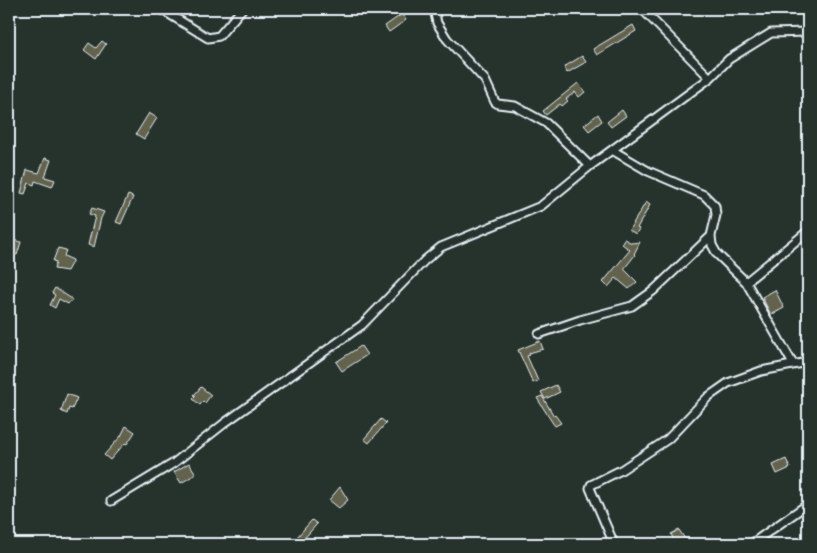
<svg xmlns="http://www.w3.org/2000/svg" width="817" height="553" font-family="'Gochi Hand',sans-serif">
	<rect width="100%" height="100%" fill="#26332d"/>
	<filter id="ink" filterUnits="userSpaceOnUse"><feTurbulence type="fractalNoise" baseFrequency=".02" numOctaves="2"/><feDisplacementMap in="SourceGraphic" scale="10" xChannelSelector="R" yChannelSelector="G"/><feConvolveMatrix kernelMatrix="1 2 1 2 8 2 1 2 1" color-interpolation-filters="sRGB"/></filter>
	<g filter="url(#ink)">
		<path fill="#64634e" stroke="#e8f1f8" d="M 402,14 L 406,20 L 389,32 L 385,26 Z
			M 633,25 L 636,31 L 597,55 L 593,49 Z
			M 102,41 L 106,44 L 96,59 L 84,50 L 89,43 L 96,48 Z
			M 582,56 L 586,62 L 567,73 L 564,67 Z
			M 578,83 L 585,92 L 579,97 L 575,92 L 566,99 L 568,101 L 562,106 L 560,104 L 546,115 L 543,111 Z
			M 622,110 L 626,116 L 611,127 L 607,122 Z
			M 149,113 L 157,118 L 144,139 L 136,134 Z
			M 598,114 L 602,121 L 589,131 L 584,125 Z
			M 45,158 L 51,160 L 45,177 L 55,180 L 52,187 L 35,181 L 34,185 L 29,183 L 25,194 L 21,193 L 27,170 L 39,173 Z
			M 128,195 L 133,197 L 121,224 L 116,222 Z
			M 646,202 L 650,205 L 637,228 L 639,229 L 636,234 L 629,230 Z
			M 92,208 L 104,212 L 101,218 L 94,247 L 88,245 L 95,216 L 89,214 Z
			M 9,239 L 21,242 L 17,255 L 9,252 Z
			M 624,239 L 632,243 L 640,242 L 634,254 L 635,255 L 624,269 L 637,282 L 629,289 L 616,278 L 608,287 L 603,282 L 630,250 L 622,244 Z
			M 58,248 L 66,250 L 64,256 L 73,260 L 67,271 L 54,269 L 56,262 L 53,261 Z
			M 55,288 L 72,299 L 68,304 L 59,299 L 55,308 L 50,305 L 55,295 L 52,293 Z
			M 775,290 L 784,308 L 771,315 L 762,297 Z
			M 540,341 L 543,349 L 529,353 L 530,355 L 527,356 L 538,381 L 533,383 L 518,350 Z
			M 361,346 L 367,355 L 342,371 L 336,362 Z
			M 556,385 L 560,392 L 545,399 L 541,392 Z
			M 201,387 L 211,395 L 205,403 L 203,401 L 200,405 L 193,399 L 196,396 L 194,395 Z
			M 67,394 L 77,398 L 72,409 L 69,408 L 67,414 L 61,411 Z
			M 542,396 L 554,416 L 555,415 L 561,423 L 555,426 L 552,422 L 537,398 Z
			M 381,419 L 386,423 L 369,443 L 364,439 Z
			M 126,426 L 135,432 L 127,444 L 125,443 L 110,460 L 104,455 L 121,436 Z
			M 786,459 L 790,468 L 777,474 L 773,465 Z
			M 189,463 L 196,474 L 181,483 L 174,472 Z
			M 340,487 L 348,500 L 339,508 L 329,500 Z
			M 312,520 L 317,524 L 302,541 L 297,537 Z
			M 679,530 L 685,539 L 687,538 L 690,544 L 674,544 L 675,543 L 671,534 Z"/>
		<g fill="none" stroke-linecap="round" stroke-linejoin="round">
			<g stroke="#e8f1f8" stroke-width="11">
				<path id="minor" d="M 161,9 L 208,38 L 219,36 L 242,9
					M 434,9 L 437,23 L 447,39 L 485,80 L 495,102 L 498,104 L 515,106 L 546,123 L 590,166
					M 642,9 L 710,78
					M 612,150 L 648,171 L 704,195 L 715,206 L 716,215 L 711,236 L 712,245 L 717,254 L 746,282 L 793,364
					M 746,282 L 808,231
					M 539,334 L 580,320 L 632,306 L 653,291 L 711,236
					M 111,501 L 174,463 L 226,422 L 362,325 L 425,260 L 441,247 L 541,206 L 590,166 L 710,78 L 729,59 L 771,33 L 808,32
					M 614,544 L 590,488 L 591,485 L 621,470 L 668,439 L 708,397 L 728,383 L 761,371 L 808,362
					M 751,544 L 808,504"/>
			</g>
			<use href="#minor" stroke="#26332d" stroke-width="7"/>
		</g>
	</g>
	<rect width="817" height="553" fill="none" stroke="#26332d" stroke-width="30"/>
	<rect x="15" y="15" width="787" height="523" fill="none" stroke="#e8f1f8" stroke-width="2" filter="url(#ink)"/>
</svg>
